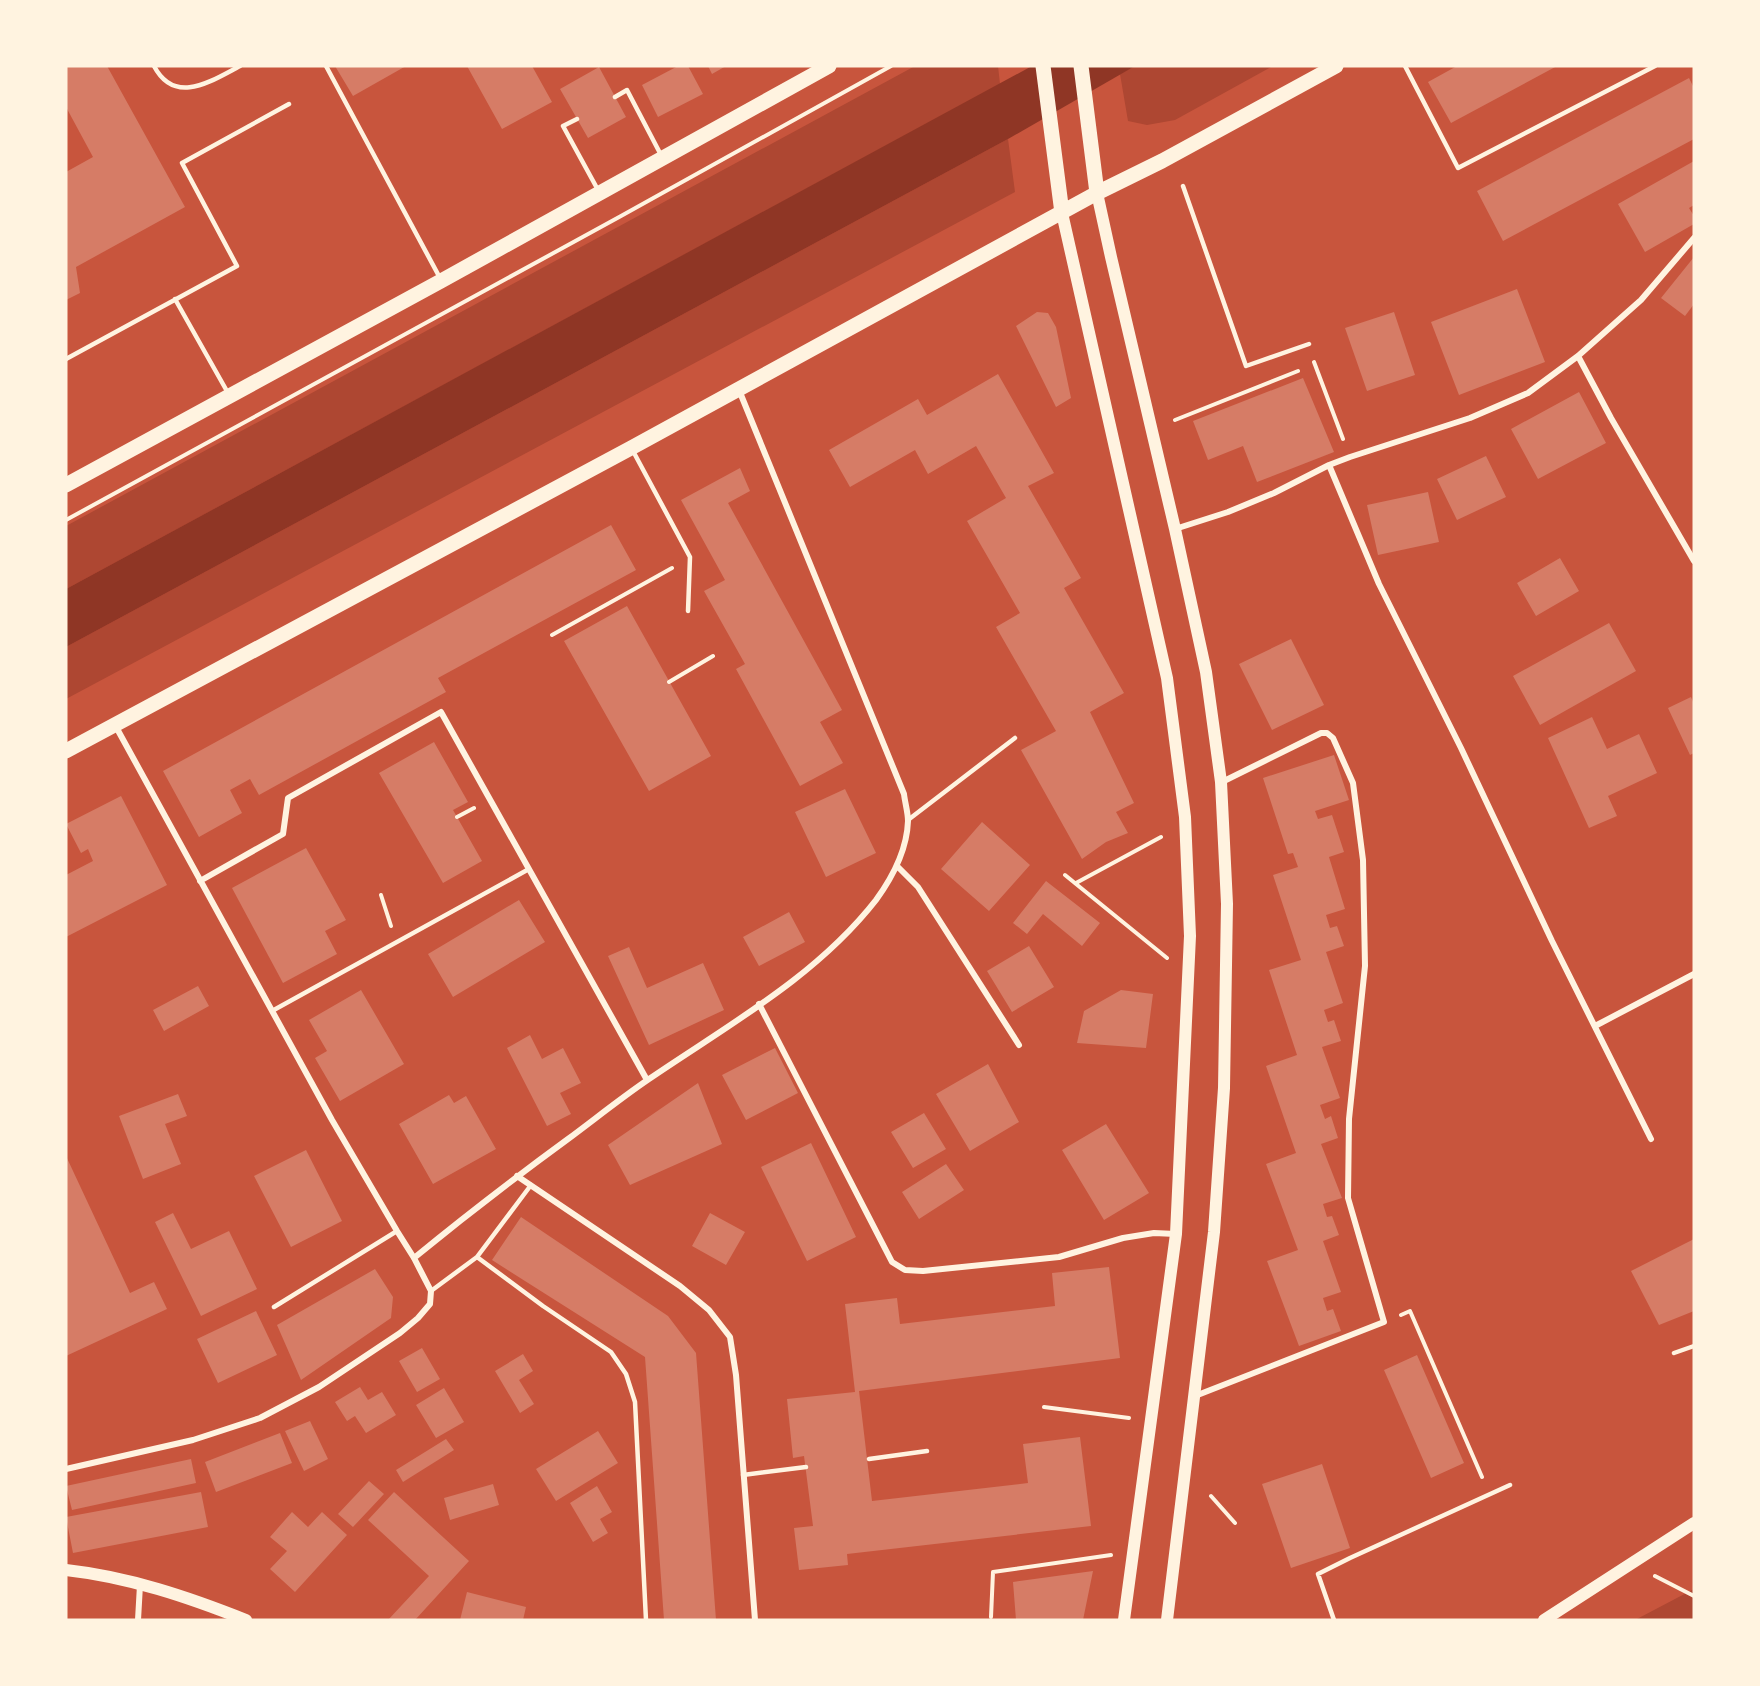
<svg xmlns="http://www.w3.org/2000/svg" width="1760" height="1686" font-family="Helvetica,sans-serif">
	<rect width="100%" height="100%" fill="#c8553d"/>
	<path fill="#ae4732" d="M 915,66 L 998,66 L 1000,84 L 66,589 L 66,526 Z
		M 1135,66 L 1273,66 L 1175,120 L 1147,125 L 1128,121 L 1120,74 Z
		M 1008,139 L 1015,192 L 66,699 L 66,647 Z
		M 1694,1589 L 1694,1620 L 1635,1620 Z"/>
	<path fill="#8f3625" d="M 1032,66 L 1135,66 L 1008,139 L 66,647 L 66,589 Z"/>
	<path fill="#d67c66" d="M 66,66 L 107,66 L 185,207 L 76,267 L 80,293 L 66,300 L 66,172 L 93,157 L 66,107 Z
		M 335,66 L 406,66 L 353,96 Z
		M 467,66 L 532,66 L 552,102 L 502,129 Z
		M 678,66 L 688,66 L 703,94 L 658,117 L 642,85 Z
		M 708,66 L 726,66 L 712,74 Z
		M 1457,66 L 1557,66 L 1451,123 L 1428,82 Z
		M 599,67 L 626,117 L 588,138 L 560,89 Z
		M 1689,78 L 1694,88 L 1694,139 L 1503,241 L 1477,191 Z
		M 1694,161 L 1694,205 L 1689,208 L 1694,216 L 1694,224 L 1645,252 L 1618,204 Z
		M 1694,257 L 1694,304 L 1685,316 L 1661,298 Z
		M 1517,289 L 1545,362 L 1459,395 L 1431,322 Z
		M 1037,312 L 1048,313 L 1056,327 L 1071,398 L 1056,407 L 1016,326 Z
		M 1394,312 L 1415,375 L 1367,391 L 1345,328 Z
		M 998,374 L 1054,473 L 1028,486 L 1081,578 L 1064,588 L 1124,693 L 1090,712 L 1134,803 L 1116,812 L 1128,833 L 1106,842 L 1082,859 L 1021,750 L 1056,731 L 996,627 L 1020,613 L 967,521 L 1006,498 L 976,446 L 928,474 L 915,450 L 850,487 L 829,450 L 918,399 L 927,415 Z
		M 1303,378 L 1334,452 L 1257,482 L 1243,446 L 1208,460 L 1193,421 Z
		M 1579,392 L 1606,443 L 1538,479 L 1511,429 Z
		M 1486,456 L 1506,497 L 1457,520 L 1437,479 Z
		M 740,468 L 750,491 L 728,503 L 842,710 L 820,722 L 843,763 L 800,786 L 736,669 L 745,664 L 704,591 L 725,580 L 681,500 Z
		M 1428,492 L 1439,542 L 1378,555 L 1367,505 Z
		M 611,525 L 636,570 L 438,678 L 446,692 L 259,795 L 250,779 L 230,790 L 242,813 L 199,837 L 163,771 Z
		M 1560,558 L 1579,591 L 1536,616 L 1517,583 Z
		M 627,606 L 711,756 L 649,791 L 564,641 Z
		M 1609,623 L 1636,671 L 1540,725 L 1513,676 Z
		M 1291,639 L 1324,705 L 1272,730 L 1239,664 Z
		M 1691,697 L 1694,704 L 1694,753 L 1690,755 L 1668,708 Z
		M 1592,717 L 1607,749 L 1639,734 L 1657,773 L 1608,796 L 1617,816 L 1589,828 L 1548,738 Z
		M 434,742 L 468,802 L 453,810 L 482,861 L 443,883 L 379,773 Z
		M 1334,755 L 1349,800 L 1315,811 L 1318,819 L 1332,815 L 1344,852 L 1329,857 L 1345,909 L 1326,915 L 1330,928 L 1337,926 L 1344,946 L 1326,952 L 1343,1003 L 1324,1010 L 1328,1022 L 1334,1020 L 1341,1041 L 1322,1047 L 1340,1098 L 1320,1105 L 1325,1119 L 1331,1116 L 1338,1138 L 1321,1144 L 1342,1198 L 1323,1204 L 1327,1217 L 1332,1216 L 1339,1235 L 1323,1241 L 1341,1292 L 1323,1298 L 1327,1311 L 1333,1309 L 1341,1331 L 1299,1346 L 1267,1261 L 1298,1250 L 1266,1164 L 1296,1153 L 1266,1066 L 1297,1055 L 1269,970 L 1301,960 L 1273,875 L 1298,867 L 1293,853 L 1288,854 L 1263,778 Z
		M 845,789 L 876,853 L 826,877 L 795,812 Z
		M 121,796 L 167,885 L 66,937 L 66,875 L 93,861 L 88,849 L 81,853 L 66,824 Z
		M 982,822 L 1030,865 L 989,911 L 941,869 Z
		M 306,848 L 346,920 L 325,931 L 337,954 L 283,983 L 232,888 Z
		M 1046,881 L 1100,923 L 1082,946 L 1043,914 L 1027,934 L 1013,923 Z
		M 519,900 L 545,942 L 453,997 L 428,954 Z
		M 789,912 L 805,942 L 759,966 L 743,937 Z
		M 1029,946 L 1054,987 L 1012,1012 L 987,971 Z
		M 629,947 L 647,988 L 703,963 L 724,1010 L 649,1045 L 608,956 Z
		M 198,986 L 209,1006 L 164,1031 L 153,1010 Z
		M 361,990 L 404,1064 L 340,1101 L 315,1058 L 327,1051 L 309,1020 Z
		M 1121,990 L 1153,994 L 1146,1048 L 1077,1043 L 1084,1011 Z
		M 530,1035 L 542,1059 L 563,1048 L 581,1083 L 560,1093 L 571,1114 L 547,1126 L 507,1048 Z
		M 775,1048 L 798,1093 L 746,1120 L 722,1075 Z
		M 988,1064 L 1019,1122 L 970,1151 L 936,1094 Z
		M 698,1083 L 722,1144 L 630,1185 L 608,1145 Z
		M 178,1094 L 187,1116 L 165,1124 L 181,1164 L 143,1179 L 119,1116 Z
		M 449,1095 L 454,1103 L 466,1096 L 496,1149 L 433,1184 L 399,1124 Z
		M 924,1113 L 946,1149 L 913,1168 L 891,1132 Z
		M 1106,1124 L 1149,1193 L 1104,1220 L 1062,1150 Z
		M 811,1143 L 856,1237 L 807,1261 L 761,1167 Z
		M 306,1150 L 342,1221 L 291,1247 L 254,1176 Z
		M 66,1156 L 130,1293 L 154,1282 L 167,1309 L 66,1356 Z
		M 946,1164 L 964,1190 L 919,1219 L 902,1192 Z
		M 173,1213 L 191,1249 L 229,1231 L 257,1289 L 201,1316 L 155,1222 Z
		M 710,1213 L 745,1232 L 726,1265 L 692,1246 Z
		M 521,1217 L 668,1316 L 696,1353 L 716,1620 L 664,1620 L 645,1357 L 492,1260 Z
		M 1694,1239 L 1694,1311 L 1659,1325 L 1631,1271 Z
		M 1109,1267 L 1120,1358 L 859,1391 L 872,1501 L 1028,1483 L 1023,1444 L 1080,1437 L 1091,1526 L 847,1554 L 848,1565 L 799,1570 L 794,1528 L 813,1526 L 804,1456 L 793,1458 L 787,1399 L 855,1392 L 845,1304 L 897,1298 L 900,1324 L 1055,1306 L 1052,1273 Z
		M 375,1269 L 393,1297 L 391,1318 L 301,1380 L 277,1325 Z
		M 256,1311 L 277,1355 L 218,1383 L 197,1339 Z
		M 422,1348 L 440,1379 L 417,1392 L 399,1361 Z
		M 523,1354 L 533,1371 L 519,1380 L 534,1404 L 520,1413 L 495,1371 Z
		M 1417,1355 L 1464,1463 L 1431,1478 L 1384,1370 Z
		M 360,1387 L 368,1400 L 382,1392 L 396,1415 L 366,1433 L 355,1416 L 347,1421 L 335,1402 Z
		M 444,1388 L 464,1422 L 436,1438 L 416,1405 Z
		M 310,1421 L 328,1459 L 304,1471 L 285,1431 Z
		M 598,1431 L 618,1463 L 556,1501 L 536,1469 Z
		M 280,1433 L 292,1463 L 216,1492 L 205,1462 Z
		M 446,1439 L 454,1450 L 403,1482 L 396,1470 Z
		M 191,1459 L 196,1483 L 72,1510 L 66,1486 Z
		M 1322,1464 L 1350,1548 L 1291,1568 L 1262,1484 Z
		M 369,1481 L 384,1494 L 353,1527 L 338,1514 Z
		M 493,1484 L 499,1505 L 450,1520 L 444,1498 Z
		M 597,1486 L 612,1512 L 600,1519 L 608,1533 L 593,1542 L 570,1503 Z
		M 201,1492 L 208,1527 L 73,1553 L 66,1517 Z
		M 394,1492 L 469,1561 L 415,1620 L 388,1620 L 429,1576 L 368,1520 Z
		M 292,1512 L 308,1527 L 322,1512 L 347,1535 L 295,1592 L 270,1569 L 287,1551 L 270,1537 Z
		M 1093,1571 L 1083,1620 L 1016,1620 L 1013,1582 Z
		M 467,1592 L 526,1607 L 523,1620 L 460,1620 Z"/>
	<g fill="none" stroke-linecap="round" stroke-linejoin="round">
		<path stroke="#fff3e0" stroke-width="4" d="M 1314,362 L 1343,439
			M 1175,420 L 1298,371
			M 66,520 L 621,216 L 891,66
			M 552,635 L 672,568
			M 669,682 L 713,656
			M 457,817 L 474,808
			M 1065,875 L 1167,958
			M 1076,883 L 1161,837
			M 381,895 L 391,926
			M 1401,1315 L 1410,1311 L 1482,1477
			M 1044,1407 L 1129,1418
			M 1211,1496 L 1235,1523
			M 1655,1576 L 1694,1596
			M 991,1617 L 993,1572 L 1111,1555"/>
		<path stroke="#fff3e0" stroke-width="4.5" d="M 154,66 C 175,106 211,81 240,66
			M 326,66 L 440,278
			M 1405,66 L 1458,168 L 1655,66
			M 615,97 L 627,90 L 661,155
			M 577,119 L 563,126 L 598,190
			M 1183,186 L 1246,366 L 1309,344
			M 175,299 L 228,393
			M 66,359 L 237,266 L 182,163 L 289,104
			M 633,451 L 690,557 L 688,611
			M 908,820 L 1015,738
			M 272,1011 L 529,869
			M 477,1257 L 531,1185
			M 431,1291 L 477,1257 L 543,1306 L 611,1352 L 626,1374 L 635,1402 L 646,1620
			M 274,1307 L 397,1231
			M 1674,1353 L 1694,1346
			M 869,1459 L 927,1451
			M 743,1475 L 806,1467
			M 1334,1620 L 1318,1574 L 1350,1558 L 1510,1485"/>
		<path stroke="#fff3e0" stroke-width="6" d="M 1578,356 L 1611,418 L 1694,561
			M 1329,465 L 1379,584 L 1461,748 L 1552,941 L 1651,1139
			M 1175,529 L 1228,512 L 1274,493 L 1329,465 L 1350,457 L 1470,418 L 1528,393 L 1578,356 L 1641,300 L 1694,238
			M 897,866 L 918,887 L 1019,1045
			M 200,881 L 283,834 L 288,798 L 441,712 L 647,1080
			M 759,1004 L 892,1262 L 905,1270 L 923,1271 L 1059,1257 L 1123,1238 L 1154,1233 L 1176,1234
			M 1595,1026 L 1694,974
			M 517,1176 L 680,1286 L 709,1310 L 730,1337 L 736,1375 L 755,1620
			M 414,1258 C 464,1217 516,1177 568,1139 C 595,1119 621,1098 649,1079 C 728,1025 816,977 876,900 C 892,878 907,849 908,821 C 908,812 905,803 904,794 L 739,390
			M 1195,1396 L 1384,1322 L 1348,1198 L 1349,1119 L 1365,966 L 1363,860 L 1353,783 L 1333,738 L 1327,733 L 1321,733 L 1222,782
			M 66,1469 L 193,1440 L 260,1418 L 319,1387 L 400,1333 L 418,1318 L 430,1304 L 431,1291 L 414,1258 L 397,1231 L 332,1120 L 115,725
			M 138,1620 L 140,1585"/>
		<path stroke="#fff3e0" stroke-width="12" d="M 1097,193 L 1111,257 L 1175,529 L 1206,672 L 1221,782 L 1227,904 L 1224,1088 L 1214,1232 L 1167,1620
			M 1062,213 L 1167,678 L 1185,817 L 1190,936 L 1176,1234 L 1124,1620
			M 66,1570 C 129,1577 188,1597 246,1620
			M 1544,1620 L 1694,1523"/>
		<path stroke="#fff3e0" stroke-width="15" d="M 1043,66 L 1062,213
			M 1081,66 L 1097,193
			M 66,485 L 441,281 L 829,66
			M 66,751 L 631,448 L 1097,193 L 1162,161 L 1336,66"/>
	</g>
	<rect width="1760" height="1686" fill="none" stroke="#fff3e0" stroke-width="135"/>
</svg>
